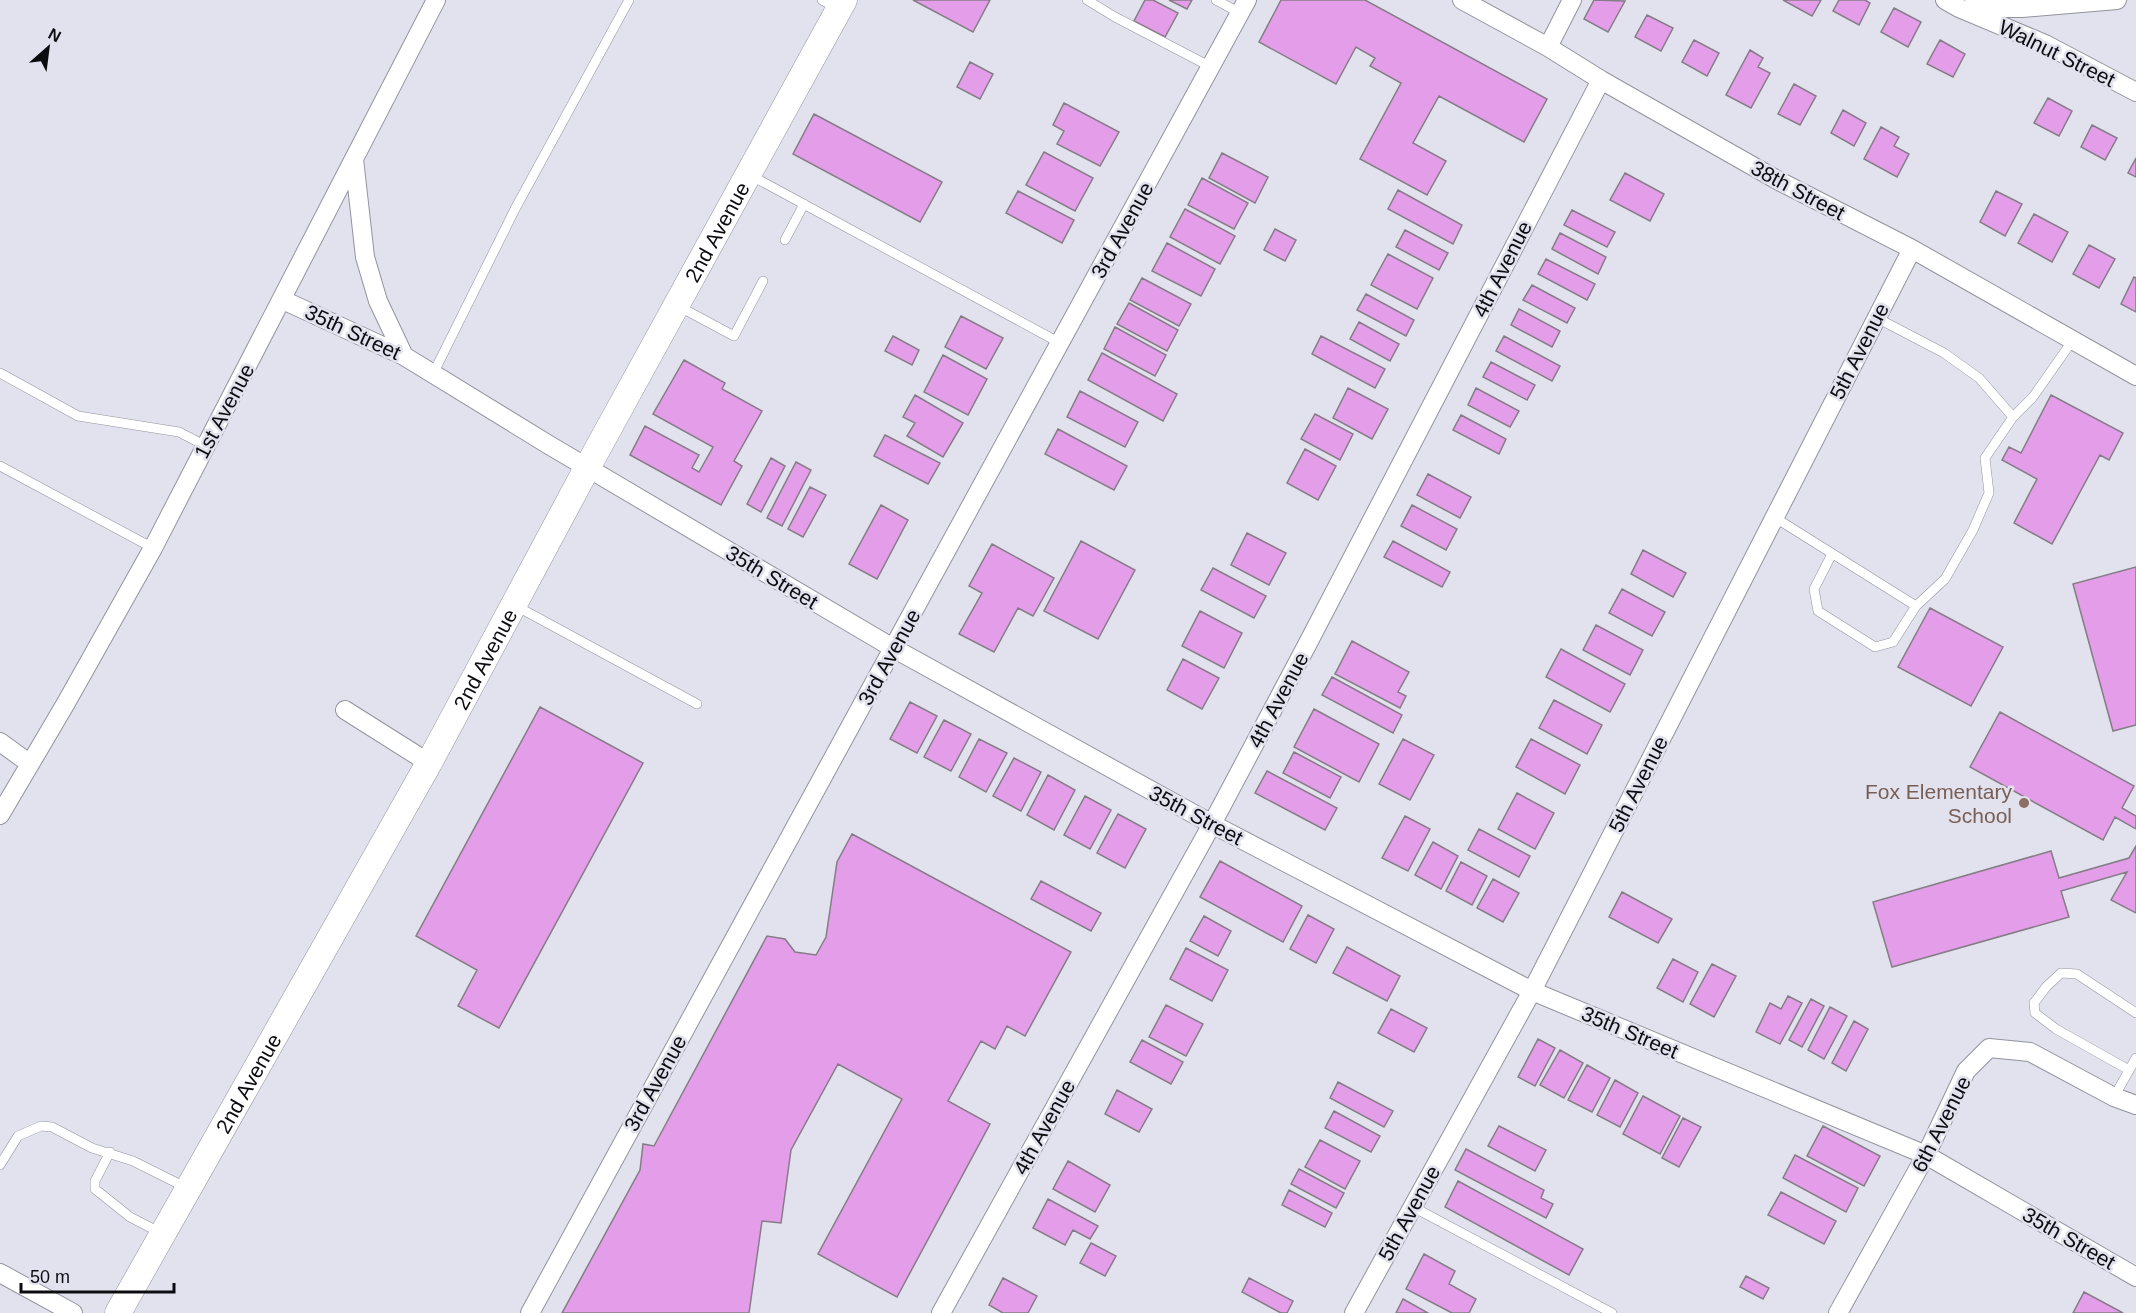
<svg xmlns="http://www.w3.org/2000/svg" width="2136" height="1313" font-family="Helvetica,sans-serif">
	<rect width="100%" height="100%" fill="#e1e2ee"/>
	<path fill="#e49de9" stroke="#857d86" stroke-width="1.5" d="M 913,0 L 990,0 L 973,32 Z
		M 1145,0 L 1153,0 L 1178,13 L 1165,37 L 1134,21 Z
		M 1169,0 L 1192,0 L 1187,9 Z
		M 1281,0 L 1365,0 L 1547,99 L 1524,142 L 1439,96 L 1413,143 L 1446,161 L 1427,195 L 1360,159 L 1401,83 L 1370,66 L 1375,58 L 1356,47 L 1336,84 L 1259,42 Z
		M 1594,0 L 1625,1 L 1608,32 L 1584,19 Z
		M 1783,0 L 1821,0 L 1812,16 Z
		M 1839,0 L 1865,0 L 1870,3 L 1859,25 L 1833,11 Z
		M 1894,8 L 1921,22 L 1908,47 L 1881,32 Z
		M 1647,15 L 1673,28 L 1661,51 L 1635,37 Z
		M 1694,40 L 1719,53 L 1707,76 L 1682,62 Z
		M 1940,40 L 1965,54 L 1953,77 L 1927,64 Z
		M 1750,50 L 1763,58 L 1758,67 L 1770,73 L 1751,108 L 1726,95 Z
		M 970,62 L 993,74 L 980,99 L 957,87 Z
		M 1794,84 L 1816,96 L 1800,125 L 1778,114 Z
		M 2048,98 L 2072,111 L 2059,136 L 2034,123 Z
		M 1064,103 L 1119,132 L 1100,166 L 1057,144 L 1064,131 L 1053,125 Z
		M 1843,110 L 1866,123 L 1854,146 L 1831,133 Z
		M 814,114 L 942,182 L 920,222 L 793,154 Z
		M 2092,125 L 2117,138 L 2105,160 L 2081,147 Z
		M 1881,127 L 1899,137 L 1894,146 L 1909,154 L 1897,177 L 1864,159 Z
		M 1044,152 L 1093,178 L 1075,211 L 1026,185 Z
		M 1222,153 L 1268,177 L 1255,203 L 1209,178 Z
		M 2136,158 L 2136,177 L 2128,173 Z
		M 1625,173 L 1664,194 L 1650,221 L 1610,200 Z
		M 1202,178 L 1248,203 L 1234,229 L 1188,205 Z
		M 1398,190 L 1462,225 L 1453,244 L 1388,209 Z
		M 1018,191 L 1074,220 L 1062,243 L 1006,213 Z
		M 1996,191 L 2022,204 L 2005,236 L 1980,222 Z
		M 1185,209 L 1235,236 L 1220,264 L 1170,237 Z
		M 1572,210 L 1615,232 L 1607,247 L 1564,225 Z
		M 2034,214 L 2068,232 L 2052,262 L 2018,243 Z
		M 1275,229 L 1296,240 L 1285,261 L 1264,250 Z
		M 1405,230 L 1448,253 L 1439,270 L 1396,247 Z
		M 1560,233 L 1606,257 L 1598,274 L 1552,249 Z
		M 1167,243 L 1215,269 L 1201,296 L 1152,271 Z
		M 2089,245 L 2115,259 L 2099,288 L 2073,274 Z
		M 1388,254 L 1433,278 L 1417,309 L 1371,285 Z
		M 1546,259 L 1595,284 L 1587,300 L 1538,274 Z
		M 2134,277 L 2136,278 L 2136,312 L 2121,304 Z
		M 1142,278 L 1191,304 L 1179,326 L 1130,300 Z
		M 1532,285 L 1575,308 L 1567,323 L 1523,300 Z
		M 1366,294 L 1414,320 L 1406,336 L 1357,310 Z
		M 1129,303 L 1178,330 L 1167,351 L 1117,324 Z
		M 1519,309 L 1560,331 L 1552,347 L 1511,325 Z
		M 961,316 L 1003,338 L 986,369 L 945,347 Z
		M 1359,322 L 1399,344 L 1390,361 L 1350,339 Z
		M 1115,327 L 1166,355 L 1155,376 L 1104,349 Z
		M 893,336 L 919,350 L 912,365 L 885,351 Z
		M 1321,336 L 1385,369 L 1375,388 L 1312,354 Z
		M 1504,336 L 1560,366 L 1552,381 L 1496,351 Z
		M 1102,353 L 1177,394 L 1163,421 L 1088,380 Z
		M 943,355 L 987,379 L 968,415 L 924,392 Z
		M 684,360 L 725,383 L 722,389 L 762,411 L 734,461 L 742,466 L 721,505 L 630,455 L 645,426 L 699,455 L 692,468 L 699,472 L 713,447 L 653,414 Z
		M 1491,362 L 1535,385 L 1527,400 L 1483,377 Z
		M 1348,388 L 1388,409 L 1372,439 L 1333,418 Z
		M 1476,388 L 1519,411 L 1510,427 L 1468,405 Z
		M 1080,391 L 1138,422 L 1125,447 L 1067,417 Z
		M 915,395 L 963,423 L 943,457 L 907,436 L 915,423 L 903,417 Z
		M 2051,395 L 2123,433 L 2109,460 L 2100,455 L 2052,544 L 2014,523 L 2037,479 L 2002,460 L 2009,447 L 2021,453 Z
		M 1315,414 L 1353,434 L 1340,460 L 1301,439 Z
		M 1461,415 L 1506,439 L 1499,454 L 1453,430 Z
		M 1058,429 L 1127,466 L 1114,490 L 1045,454 Z
		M 885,435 L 940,463 L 928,484 L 874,456 Z
		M 1305,449 L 1336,466 L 1318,500 L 1287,483 Z
		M 771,458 L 785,466 L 761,512 L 747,504 Z
		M 796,462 L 811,470 L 782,526 L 767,518 Z
		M 1428,474 L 1471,497 L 1460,518 L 1417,495 Z
		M 810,487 L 826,495 L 803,537 L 788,529 Z
		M 881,505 L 908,520 L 877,579 L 849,564 Z
		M 1412,505 L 1457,529 L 1446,550 L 1401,526 Z
		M 1247,533 L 1286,553 L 1269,585 L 1231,565 Z
		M 1081,541 L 1135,570 L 1098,639 L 1044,611 Z
		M 1393,541 L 1450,572 L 1442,587 L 1384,557 Z
		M 992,544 L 1054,578 L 1033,616 L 1018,608 L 994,652 L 959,634 L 982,593 L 969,586 Z
		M 1643,550 L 1686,573 L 1673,597 L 1631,574 Z
		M 2136,567 L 2136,725 L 2113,731 L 2073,584 Z
		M 1213,568 L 1266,596 L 1254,618 L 1201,590 Z
		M 1622,589 L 1665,612 L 1652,636 L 1609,613 Z
		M 1930,608 L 2003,647 L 1971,706 L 1898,667 Z
		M 1200,611 L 1242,633 L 1224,668 L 1182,646 Z
		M 1596,625 L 1643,650 L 1630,675 L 1583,650 Z
		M 1352,641 L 1409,672 L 1398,692 L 1406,696 L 1400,708 L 1335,674 Z
		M 1561,649 L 1625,684 L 1610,712 L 1546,677 Z
		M 1183,659 L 1219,678 L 1202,709 L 1167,690 Z
		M 1332,677 L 1402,715 L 1393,733 L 1322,695 Z
		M 1554,700 L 1602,725 L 1587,754 L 1539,728 Z
		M 910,702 L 937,716 L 917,753 L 890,739 Z
		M 540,707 L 643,763 L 499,1028 L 458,1006 L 477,970 L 416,936 Z
		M 1314,709 L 1379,744 L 1359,782 L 1294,747 Z
		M 2000,712 L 2134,786 L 2122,808 L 2136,816 L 2136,829 L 2115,817 L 2103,840 L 1970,767 Z
		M 944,720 L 971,734 L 951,771 L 924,757 Z
		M 979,739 L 1007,753 L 986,792 L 959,777 Z
		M 1403,739 L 1434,755 L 1410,800 L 1379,784 Z
		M 1531,739 L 1580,765 L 1565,794 L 1516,767 Z
		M 1294,752 L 1341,777 L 1330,798 L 1283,773 Z
		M 1014,758 L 1041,772 L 1021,811 L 993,796 Z
		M 1267,771 L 1337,808 L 1325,830 L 1255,793 Z
		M 1048,775 L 1075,790 L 1054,830 L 1027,815 Z
		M 1517,793 L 1554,813 L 1535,849 L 1498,829 Z
		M 1085,796 L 1111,810 L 1090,849 L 1064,835 Z
		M 1118,814 L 1146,829 L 1125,868 L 1097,853 Z
		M 1405,816 L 1430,829 L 1408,871 L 1382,858 Z
		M 1479,829 L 1530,856 L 1519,877 L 1468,850 Z
		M 852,834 L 1071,952 L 1025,1036 L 1007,1026 L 995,1049 L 981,1041 L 948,1101 L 990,1124 L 897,1297 L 818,1254 L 902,1099 L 838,1064 L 791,1150 L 781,1223 L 762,1221 L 749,1313 L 562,1313 L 640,1170 L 643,1144 L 654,1146 L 767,936 L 785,939 L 795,952 L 816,955 L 826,937 L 837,862 Z
		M 1433,842 L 1458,856 L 1441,889 L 1415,875 Z
		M 2136,846 L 2136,913 L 2111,900 L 2127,872 L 2061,891 L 2069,917 L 1892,967 L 1873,902 L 2051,851 L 2059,878 L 2129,858 Z
		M 1220,861 L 1302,906 L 1283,942 L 1200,897 Z
		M 1461,862 L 1487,876 L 1472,905 L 1446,891 Z
		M 1493,879 L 1519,893 L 1503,922 L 1477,908 Z
		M 1041,881 L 1101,913 L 1091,931 L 1031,899 Z
		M 1622,892 L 1672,919 L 1658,943 L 1609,917 Z
		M 1308,915 L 1334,929 L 1316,963 L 1290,949 Z
		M 1204,916 L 1231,931 L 1218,956 L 1190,941 Z
		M 1347,947 L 1400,976 L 1387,1001 L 1333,973 Z
		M 1186,948 L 1228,970 L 1212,1001 L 1170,979 Z
		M 1673,959 L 1698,972 L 1683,1002 L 1657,988 Z
		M 1712,964 L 1736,976 L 1714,1017 L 1690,1004 Z
		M 1788,996 L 1802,1003 L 1780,1044 L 1756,1032 L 1770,1003 L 1781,1009 Z
		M 1811,999 L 1824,1006 L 1802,1047 L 1789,1040 Z
		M 1166,1005 L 1203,1024 L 1186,1056 L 1149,1037 Z
		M 1830,1007 L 1847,1016 L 1824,1059 L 1808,1050 Z
		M 1391,1009 L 1427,1028 L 1414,1052 L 1378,1033 Z
		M 1854,1021 L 1868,1029 L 1846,1071 L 1832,1063 Z
		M 1538,1039 L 1555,1048 L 1535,1086 L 1518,1077 Z
		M 1142,1040 L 1183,1062 L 1171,1084 L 1130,1062 Z
		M 1560,1050 L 1583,1063 L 1564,1098 L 1540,1085 Z
		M 1587,1065 L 1610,1078 L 1592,1112 L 1568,1100 Z
		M 1615,1080 L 1638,1093 L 1620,1127 L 1597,1115 Z
		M 1338,1082 L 1393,1111 L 1384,1127 L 1330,1098 Z
		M 1117,1090 L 1152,1109 L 1139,1132 L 1105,1114 Z
		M 1643,1096 L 1680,1116 L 1660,1154 L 1623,1134 Z
		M 1334,1111 L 1380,1136 L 1371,1152 L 1325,1128 Z
		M 1683,1118 L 1701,1127 L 1679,1167 L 1662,1158 Z
		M 1499,1126 L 1546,1150 L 1535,1171 L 1488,1146 Z
		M 1823,1126 L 1880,1156 L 1864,1186 L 1807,1156 Z
		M 1320,1140 L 1360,1161 L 1345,1189 L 1305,1167 Z
		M 1466,1149 L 1544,1190 L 1541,1198 L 1553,1204 L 1546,1218 L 1455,1170 Z
		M 1795,1155 L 1858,1188 L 1846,1212 L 1783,1178 Z
		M 1068,1161 L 1110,1185 L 1095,1212 L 1053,1189 Z
		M 1299,1169 L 1344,1193 L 1336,1208 L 1291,1184 Z
		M 1458,1181 L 1583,1249 L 1569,1275 L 1445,1207 Z
		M 1289,1190 L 1332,1213 L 1325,1227 L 1282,1205 Z
		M 1781,1192 L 1836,1221 L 1824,1244 L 1768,1215 Z
		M 1048,1199 L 1098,1226 L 1090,1239 L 1073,1230 L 1065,1245 L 1033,1228 Z
		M 1091,1243 L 1116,1256 L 1105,1276 L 1080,1263 Z
		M 1424,1254 L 1455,1271 L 1449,1284 L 1476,1299 L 1469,1313 L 1452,1313 L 1406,1289 Z
		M 1746,1276 L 1769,1288 L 1763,1299 L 1740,1287 Z
		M 1003,1278 L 1037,1296 L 1028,1313 L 1003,1313 L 989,1305 Z
		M 1249,1278 L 1293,1301 L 1287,1313 L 1281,1313 L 1242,1292 Z
		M 2084,1292 L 2123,1313 L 2073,1313 Z
		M 1403,1299 L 1428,1313 L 1396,1313 Z"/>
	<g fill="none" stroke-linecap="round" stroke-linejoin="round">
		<g stroke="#92939e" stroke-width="10">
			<path id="service" d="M 822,0 L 837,8
				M 1087,0 L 1115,17 L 1211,67
				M 1216,0 L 1240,13
				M 750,175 L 1060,343
				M 785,240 L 804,204
				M 678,306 L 734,336 L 763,281
				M 1877,318 L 1944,353 L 1979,378 L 2013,417
				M 0,373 L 78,416 L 179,432 L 206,446
				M 433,374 L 515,209 L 629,0
				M 0,466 L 153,548
				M 1774,517 L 1916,606 L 1945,579 L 1973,530 L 1989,493 L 1985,458 L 2013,417 L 2033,397 L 2073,340
				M 1832,554 L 1814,589 L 1818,611 L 1875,647 L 1893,642 L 1916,606
				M 516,606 L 697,704
				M 2129,1070 L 2056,1029 L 2035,1013 L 2034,1003 L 2046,987 L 2061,973 L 2077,974 L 2136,1013
				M 2114,1097 L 2136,1058
				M 110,1152 L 95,1181 L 95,1189 L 130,1217 L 161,1233
				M 0,1165 L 18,1136 L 41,1126 L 52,1127 L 92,1148 L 133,1161 L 187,1188
				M 1413,1207 L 1612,1313"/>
		</g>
		<g stroke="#92939e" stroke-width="20">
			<path id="minor" d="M 1462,0 L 1548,47 L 1601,80 L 1779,181 L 1912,249 L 2136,376
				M 1945,0 L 1959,8 L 2045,44 L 2136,92
				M 1970,8 L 2022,8 L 2117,0
				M 1548,47 L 1572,0
				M 354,159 L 365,257 L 378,301 L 404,356
				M 283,300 L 404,356 L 549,445 L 893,648 L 1212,824 L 1532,991 L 1926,1155 L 2136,1277
				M 345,710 L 429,763
				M 0,742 L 29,763
				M 0,815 L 66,703 L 153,548 L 436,0
				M 0,1273 L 73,1313
				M 530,1313 L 1247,0
				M 941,1313 L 1212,824 L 1308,643 L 1601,80
				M 1354,1313 L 1532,991 L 1912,249
				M 1838,1313 L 1926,1155 L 1966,1071 L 1989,1048 L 2030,1052 L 2114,1097 L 2136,1105"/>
		</g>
		<g stroke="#92939e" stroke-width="27">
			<g id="secondary">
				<path id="s1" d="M 118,1313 L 429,763 L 587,468 L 844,0"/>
			</g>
		</g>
		<use href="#service" stroke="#fff" stroke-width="9"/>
		<use href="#minor" stroke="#fff" stroke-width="18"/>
		<use href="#secondary" stroke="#fff" stroke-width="26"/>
	</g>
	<circle fill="#8d6e63" stroke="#e1e2ee" stroke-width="2" cx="2024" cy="803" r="6"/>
	<g text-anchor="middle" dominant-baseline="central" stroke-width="5" stroke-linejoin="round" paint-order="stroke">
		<g font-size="21" fill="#0c0c10" stroke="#e1e2ee">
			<text transform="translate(2057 53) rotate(26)">Walnut Street</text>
			<text transform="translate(1798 190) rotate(28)">38th Street</text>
			<text transform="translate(1122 230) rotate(-61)">3rd Avenue</text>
			<text stroke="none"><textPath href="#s1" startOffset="1236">2nd Avenue</textPath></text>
			<text transform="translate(1502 269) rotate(-63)">4th Avenue</text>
			<text transform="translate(353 332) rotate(25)">35th Street</text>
			<text transform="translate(1859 351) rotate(-63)">5th Avenue</text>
			<text transform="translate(224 411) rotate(-62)">1st Avenue</text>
			<text transform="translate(772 577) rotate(31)">35th Street</text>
			<text transform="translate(889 657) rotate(-61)">3rd Avenue</text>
			<text stroke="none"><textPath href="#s1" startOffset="750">2nd Avenue</textPath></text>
			<text transform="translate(1278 700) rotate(-62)">4th Avenue</text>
			<text transform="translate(1638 784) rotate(-63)">5th Avenue</text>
			<text transform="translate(1196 815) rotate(28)">35th Street</text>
			<text transform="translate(1630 1032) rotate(23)">35th Street</text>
			<text stroke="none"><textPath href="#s1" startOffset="264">2nd Avenue</textPath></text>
			<text transform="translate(655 1083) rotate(-61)">3rd Avenue</text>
			<text transform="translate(1941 1124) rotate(-63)">6th Avenue</text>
			<text transform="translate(1044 1127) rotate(-61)">4th Avenue</text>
			<text transform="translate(1409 1213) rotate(-61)">5th Avenue</text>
			<text transform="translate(2069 1238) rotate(30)">35th Street</text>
		</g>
		<g font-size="21" fill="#785e54" stroke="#e1e2ee" text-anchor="end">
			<text x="2012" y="791">Fox Elementary<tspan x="2012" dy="24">School</tspan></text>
		</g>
	</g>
	<g transform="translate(48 48) rotate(28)" stroke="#e1e2ee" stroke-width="4.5" paint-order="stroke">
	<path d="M0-4.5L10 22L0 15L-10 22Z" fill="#0c0c10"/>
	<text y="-9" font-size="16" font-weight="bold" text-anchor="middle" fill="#0c0c10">N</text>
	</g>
	<path d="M21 1283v9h153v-9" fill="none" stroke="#0c0c10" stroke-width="3"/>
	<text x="30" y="1283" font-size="18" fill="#0c0c10" stroke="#e1e2ee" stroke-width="4.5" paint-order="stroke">50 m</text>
</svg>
